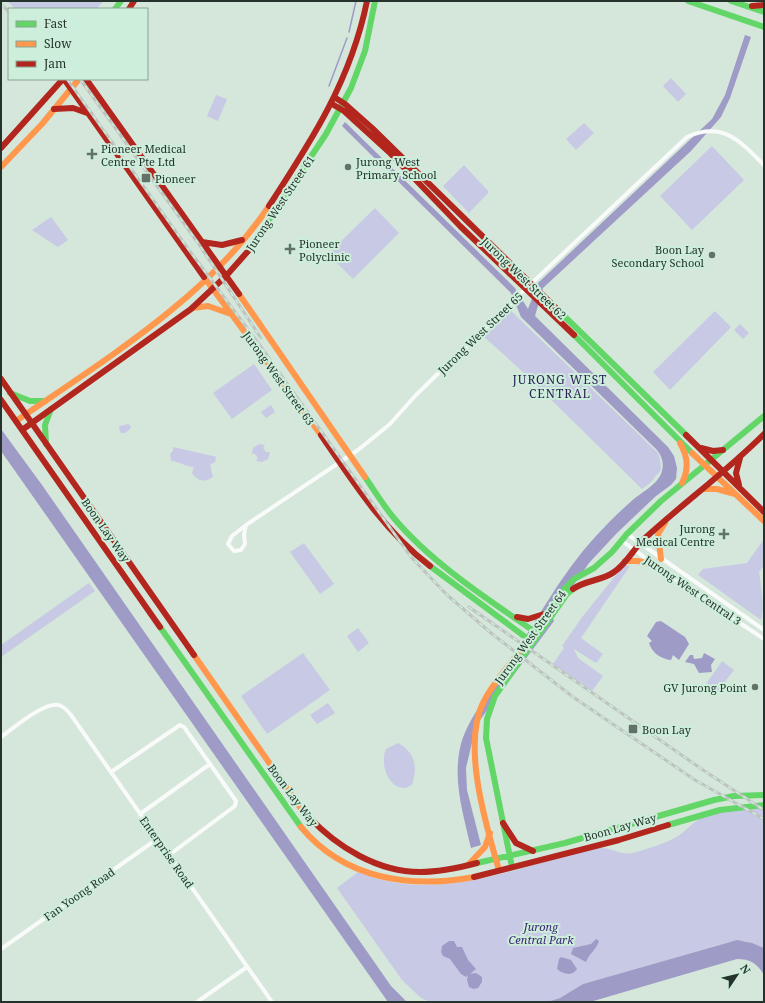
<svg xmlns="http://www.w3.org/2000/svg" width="765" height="1003" font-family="'Noto Serif',serif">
	<rect width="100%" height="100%" fill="#d5e6db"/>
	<path fill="#c7c9e5" d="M 7,1 L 103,1 L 97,9 L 15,9 Z
		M 671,78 L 686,94 L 678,102 L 663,86 Z
		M 216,95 L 227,99 L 218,121 L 207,116 Z
		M 584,123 L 594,133 L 576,150 L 566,139 Z
		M 712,146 L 744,180 L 692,230 L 660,196 Z
		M 464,165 L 489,192 L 469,213 L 443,186 Z
		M 375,208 L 399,233 L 353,279 L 328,254 Z
		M 51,217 L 68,240 L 58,247 L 32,230 Z
		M 509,309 L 658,453 L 660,459 L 661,470 L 650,483 L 642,489 L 524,373 L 482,335 Z
		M 715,311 L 731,327 L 670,390 L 653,372 Z
		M 740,324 L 749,333 L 743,339 L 734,330 Z
		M 254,364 L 272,390 L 232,419 L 213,393 Z
		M 271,405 L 275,412 L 266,418 L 261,412 Z
		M 128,424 L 131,426 L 130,429 L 125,433 L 121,433 L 119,429 L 120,426 Z
		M 259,444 L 265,445 L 263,448 L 266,452 L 270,452 L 268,459 L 262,462 L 256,461 L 258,458 L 255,454 L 252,454 L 253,448 Z
		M 173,447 L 217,457 L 215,459 L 216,461 L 210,465 L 213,477 C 205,483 197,481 192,473 L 194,467 C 185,467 179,461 171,461 L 170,454 L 173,451 Z
		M 764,539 L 764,565 L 759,572 C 761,586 765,608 761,620 L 698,575 L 703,569 L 747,563 Z
		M 304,543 L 334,584 L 320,594 L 290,552 Z
		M 624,565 L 630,566 L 581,638 L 603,654 L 596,663 L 574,649 L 578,658 L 603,676 L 592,691 L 553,664 L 564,648 L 562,646 L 583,616 Z
		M 89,583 L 95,591 L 1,657 L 1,645 Z
		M 358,628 L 369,643 L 358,652 L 347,636 Z
		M 303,653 L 330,690 L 267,734 L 241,696 Z
		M 722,661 L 734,670 L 717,692 L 706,684 Z
		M 328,703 L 335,713 L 317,724 L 310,715 Z
		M 398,743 C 415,752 418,767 412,785 L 405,788 C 387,788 380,763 386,749 Z
		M 764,806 L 764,948 L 745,941 L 729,942 L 583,984 L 560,998 L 547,1002 L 430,1002 L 421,998 L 402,980 L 337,888 L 358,872 C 438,906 519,865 597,848 C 609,846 621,856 633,853 C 645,849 668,843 678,836 C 686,831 693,822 702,817 C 717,809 747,808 764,806 Z"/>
	<path fill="#9f9bc7" d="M 745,35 L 751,37 L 730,98 L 721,117 L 691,151 L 543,288 L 535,316 L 668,447 L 674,456 L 677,468 L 676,479 L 671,485 L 656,496 L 617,533 L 589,563 L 552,616 L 554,621 L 480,720 L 474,734 L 466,768 L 467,790 L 481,845 L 471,848 C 463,813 452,779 461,744 C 468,718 494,686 509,663 C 537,620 561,574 596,536 C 608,523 621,510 635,498 C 643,492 655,485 660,476 C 665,467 663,456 656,449 L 521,317 L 511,293 L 342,126 L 345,122 L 515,288 L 528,309 L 538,283 L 712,119 L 725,95 Z
		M 1,429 L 42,485 L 391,986 L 407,1002 L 388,1002 L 1,451 Z
		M 661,621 L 685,637 L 689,644 L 679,660 L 673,655 L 671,660 C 661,659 652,653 649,643 L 652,641 L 647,636 L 656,622 Z
		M 704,653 L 715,659 L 711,665 L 712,672 L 699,673 L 694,664 L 685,662 L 690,655 L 693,655 L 694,659 L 702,658 Z
		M 596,939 L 599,941 C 595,952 590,952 586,962 L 571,954 L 573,948 L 591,944 Z
		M 737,940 L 752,943 L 764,948 L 764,975 C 757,963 750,959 737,959 L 590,1002 L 547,1002 L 560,998 L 583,984 Z
		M 449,941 L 454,941 L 457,947 L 462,947 L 468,960 L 476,969 L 470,974 L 476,973 L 482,977 L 482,982 L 478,988 L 473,989 L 469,987 L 467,980 L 468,975 L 466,977 L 461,974 L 450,959 L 443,956 L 441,952 L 442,946 Z
		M 561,957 L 571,960 L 577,969 C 572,977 563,974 557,969 L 559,959 Z"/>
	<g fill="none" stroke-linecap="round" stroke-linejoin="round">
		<path stroke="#9f9bc7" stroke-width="1.5" d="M 349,32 L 356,1
			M 329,86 L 347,38"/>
		<path stroke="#f9fbfa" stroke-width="4" d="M 246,525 L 244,534 L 245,544 L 241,550 L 234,551 L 228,544 L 232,536 L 246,525 L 358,450 L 390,424 L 415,396 L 500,313 L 687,137 C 723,121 740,141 764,165
			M 627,534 L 764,630
			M 622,541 L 680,583 L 764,639
			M 1,737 C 14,728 43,702 59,705 C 64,707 68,711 71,715 L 272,1002
			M 111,772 L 180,725 L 184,727 L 236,801 L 235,806 L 169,855
			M 140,814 L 210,764
			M 1,949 L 157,839
			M 197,1002 L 247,967"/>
		<path stroke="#63d668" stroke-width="6" d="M 688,1 L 764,27
			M 731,1 L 764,12
			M 115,9 L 121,1
			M 249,250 L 326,134 L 351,88 L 365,51 L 375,1
			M 561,313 L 686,435
			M 574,335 L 692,453
			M 10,393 L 30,401 L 45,401
			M 46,444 L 45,425 L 51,409
			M 365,477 C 374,490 383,505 393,517 C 431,563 489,600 538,634
			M 430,566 L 532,642
			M 160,627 L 301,827
			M 520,651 L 565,588 L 574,579 L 594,568 L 612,552 L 627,534 L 661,501 L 764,416
			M 668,825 L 720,810 L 764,805
			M 477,863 L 565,843 L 714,800 L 734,796 L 764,795
			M 512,867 L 486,738 L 487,719 L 495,696 L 567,594 L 573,589"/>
		<path stroke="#ff974d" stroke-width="6" d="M 1,167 L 42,124 L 79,79
			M 204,277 L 321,435
			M 239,294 L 365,477
			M 192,308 L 208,306 L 231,314
			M 16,421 C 104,360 209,297 269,206
			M 680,443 C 688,457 689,469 682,483
			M 692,453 L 764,521
			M 703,489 L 717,489 L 735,494
			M 661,559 L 658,534 L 665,523
			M 625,561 L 638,561 L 654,565
			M 194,655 L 300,807 L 309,817
			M 301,827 C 344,879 410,889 474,877
			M 469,864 L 485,847 L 490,833
			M 499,870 C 486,825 461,744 484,701 C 493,683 508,667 520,651"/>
		<path stroke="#b3261e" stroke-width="6" d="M 752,6 L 764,5
			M 129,9 L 134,1
			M 64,79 L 204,277
			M 86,79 L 239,294
			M 334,97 L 345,104 L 372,128 L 561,313
			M 332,104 L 344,111 L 389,152 L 460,226 L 574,335
			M 54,109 L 73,108 L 90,114
			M 1,148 L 63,79
			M 269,206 C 312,140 351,80 367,1
			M 202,242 L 222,245 L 242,240
			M 1,379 L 194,655
			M 1,400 L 160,627
			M 22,430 L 191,309 L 226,276 L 249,250
			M 321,435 C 353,482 384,531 430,566
			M 686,435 L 764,512
			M 701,448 L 713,451 L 723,450
			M 739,485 L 736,473 L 740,458
			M 573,589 C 585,580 602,581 614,572 C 626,564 633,550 643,540 C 682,504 726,472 764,434
			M 517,617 L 528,619 L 544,614
			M 309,817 C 337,847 378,872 420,872 C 439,872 458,868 477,863
			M 503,823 L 516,843 L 533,851
			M 474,877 L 619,840 L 668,825"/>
		<g stroke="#bec3c0" stroke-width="3">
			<path id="rail" d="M 1,4 L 9,12
				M 67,79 L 189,250 L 256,340 L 411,557 L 446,594 L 491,633 L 573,697 L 695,780 L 764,819
				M 80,79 L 198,243 L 261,338
				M 469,607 L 703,770 L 764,810"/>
		</g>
		<use href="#rail" stroke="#cdeeda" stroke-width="1.5" stroke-dasharray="4.5" stroke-linecap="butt"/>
	</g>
	<g fill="#637269" stroke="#cdeeda" stroke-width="1.5">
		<path d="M90 148h4v4h4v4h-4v4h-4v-4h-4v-4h4z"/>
		<circle cx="348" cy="167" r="4"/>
		<rect x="141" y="173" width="10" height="10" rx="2"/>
		<path d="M288 243h4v4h4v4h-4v4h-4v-4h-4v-4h4z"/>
		<circle cx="712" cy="255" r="4"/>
		<path d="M722 528h4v4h4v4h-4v4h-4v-4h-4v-4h4z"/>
		<circle cx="755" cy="687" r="4"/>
		<rect x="628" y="724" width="10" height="10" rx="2"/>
	</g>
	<g text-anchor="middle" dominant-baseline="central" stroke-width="4" stroke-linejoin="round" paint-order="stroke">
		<g font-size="11" fill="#26332c" stroke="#cdeeda" text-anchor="start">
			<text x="101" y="148">Pioneer Medical<tspan x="101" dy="13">Centre Pte Ltd</tspan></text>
			<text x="356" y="161">Jurong West<tspan x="356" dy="13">Primary School</tspan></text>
			<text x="155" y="178">Pioneer</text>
			<text x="299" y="243">Pioneer<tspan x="299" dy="13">Polyclinic</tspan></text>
			<text x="704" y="249" text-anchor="end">Boon Lay<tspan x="704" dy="13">Secondary School</tspan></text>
			<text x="715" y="528" text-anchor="end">Jurong<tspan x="715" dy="13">Medical Centre</tspan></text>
			<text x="747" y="687" text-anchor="end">GV Jurong Point</text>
			<text x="642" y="729">Boon Lay</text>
		</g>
		<g font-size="11" fill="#26332c" stroke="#cdeeda">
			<text transform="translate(280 203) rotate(-56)">Jurong West Street 61</text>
			<text transform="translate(524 278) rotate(44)">Jurong West Street 62</text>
			<text transform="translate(480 333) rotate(-44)">Jurong West Street 65</text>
			<text transform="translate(279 378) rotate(54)">Jurong West Street 63</text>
			<text transform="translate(106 530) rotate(55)">Boon Lay Way</text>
			<text transform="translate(693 590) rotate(34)">Jurong West Central 3</text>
			<text transform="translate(530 637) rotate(-54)">Jurong West Street 64</text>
			<text transform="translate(293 795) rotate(53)">Boon Lay Way</text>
			<text transform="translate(620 827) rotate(-16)">Boon Lay Way</text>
			<text transform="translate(167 852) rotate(55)">Enterprise Road</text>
			<text transform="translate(79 894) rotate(-35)">Fan Yoong Road</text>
		</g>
		<g font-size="11" font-style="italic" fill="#3a2172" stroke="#cdeeda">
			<text x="541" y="926">Jurong<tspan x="541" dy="13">Central Park</tspan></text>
		</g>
		<g font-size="12" letter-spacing="1" fill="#2e1d57" stroke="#cdeeda">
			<text x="560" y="379">JURONG WEST<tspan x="560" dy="14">CENTRAL</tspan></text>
		</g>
	</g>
	<rect width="765" height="1003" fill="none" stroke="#26332c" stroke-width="4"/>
	<rect x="8" y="8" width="140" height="72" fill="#cdeeda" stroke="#8aa394"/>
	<rect x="16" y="21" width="20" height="6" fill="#63d668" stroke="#8aa394"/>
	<text x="44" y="28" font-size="12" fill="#26332c">Fast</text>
	<rect x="16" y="41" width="20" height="6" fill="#ff974d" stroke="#8aa394"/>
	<text x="44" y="48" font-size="12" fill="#26332c">Slow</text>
	<rect x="16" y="61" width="20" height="6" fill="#b3261e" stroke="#8aa394"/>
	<text x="44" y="68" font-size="12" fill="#26332c">Jam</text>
	<g transform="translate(737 975) rotate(55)" stroke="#cdeeda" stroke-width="3" paint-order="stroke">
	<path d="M0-3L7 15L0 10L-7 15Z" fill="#26332c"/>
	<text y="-6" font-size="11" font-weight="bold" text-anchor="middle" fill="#26332c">N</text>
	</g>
</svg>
